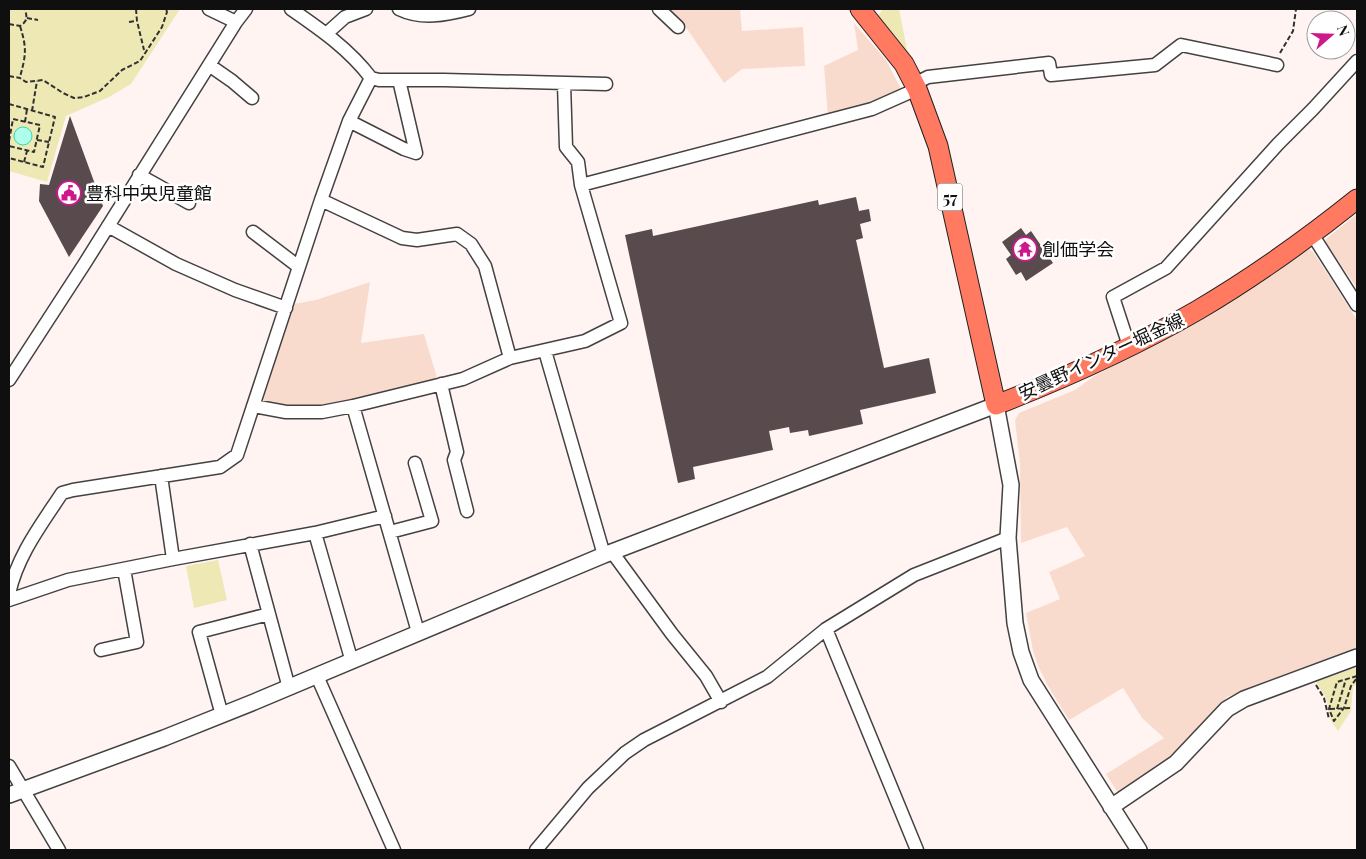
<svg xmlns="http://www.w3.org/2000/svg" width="1366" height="859" font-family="'Playfair Display','Noto Sans JP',serif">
	<rect width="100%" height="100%" fill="#fff4f1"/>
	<path fill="#f9dbcd" d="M 667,9 L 740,9 L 742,31 L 803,27 L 805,66 L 742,69 L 724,83 L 685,26 Z
		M 854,23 L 886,60 L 902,91 L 872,105 L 828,117 L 824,66 L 858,50 Z
		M 1357,214 L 1357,288 L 1325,242 L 1327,238 Z
		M 1309,249 L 1314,253 L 1357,320 L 1357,647 L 1227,697 L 1176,754 L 1118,793 L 1106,774 L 1164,738 L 1142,718 L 1123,688 L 1069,720 L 1048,686 L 1039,668 L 1033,651 L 1026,613 L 1060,599 L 1049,572 L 1085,556 L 1067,527 L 1021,543 L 1020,464 L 1015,420 L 1019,413 L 1075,390 L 1096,375 L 1207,317 Z
		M 370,282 L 361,343 L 424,334 L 438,381 L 355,401 L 319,406 L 280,407 L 265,404 L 263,399 L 293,304 L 316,300 Z"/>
	<path fill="#eee8b5" d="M 9,9 L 180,9 L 131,84 L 109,97 L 66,116 L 47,182 L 9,171 Z
		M 883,9 L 899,9 L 908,54 L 878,16 Z
		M 218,560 L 227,600 L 194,608 L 186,566 Z
		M 1357,667 L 1357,683 L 1353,687 L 1351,711 L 1338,731 L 1331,721 L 1326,698 L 1316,682 Z"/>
	<path fill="#affdeb" stroke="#2edbb9" d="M14 136a9 9 0 1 1 18 0a9 9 0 1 1-18 0Z"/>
	<path fill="#594a4d" d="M 70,116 L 103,206 L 69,257 L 39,201 L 40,184 L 49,185 Z
		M 856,197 L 859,211 L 869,209 L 871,221 L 860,224 L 863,238 L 856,240 L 884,368 L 929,358 L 936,393 L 860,410 L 863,424 L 809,436 L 808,430 L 790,433 L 789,427 L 769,431 L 773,450 L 693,467 L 695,479 L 678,483 L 625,235 L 652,229 L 653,236 L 818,200 L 819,205 Z
		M 1021,228 L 1026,235 L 1031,231 L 1053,263 L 1026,281 L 1021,272 L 1016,275 L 1006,259 L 1011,255 L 1002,242 Z"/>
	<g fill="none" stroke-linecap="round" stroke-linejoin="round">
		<g stroke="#424242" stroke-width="15">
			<path id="minor" d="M 209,9 L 236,22
				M 399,9 C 422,20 446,15 469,9
				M 659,9 L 678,27
				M 326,34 L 345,17 L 366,9
				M 209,65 L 232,81 L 252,98
				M 371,78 L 379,80 L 444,80 L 606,84
				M 564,84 L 566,147 L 578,162 L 581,185
				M 914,84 L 928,77 L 1049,63 L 1051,75 L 1155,65 L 1181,45 L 1277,65
				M 349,121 L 404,149 L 416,153 L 399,80
				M 139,175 L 189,203
				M 321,200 L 402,238 L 417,240 L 457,234 L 471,244 L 485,266 L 510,358
				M 108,226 L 176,264 L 235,290 L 286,308
				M 253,232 L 299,267
				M 1312,234 L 1357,305
				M 1129,346 L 1113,297 L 1166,268 L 1278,144 L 1313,109 L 1357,61
				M 545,351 L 604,555
				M 9,380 L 85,263 L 236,22 L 246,9
				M 441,384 L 457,452 L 454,460 L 467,511
				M 253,406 L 286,412 L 322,412 L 353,406 L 463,379 L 510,358 L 585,341 L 621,323 L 581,185 L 872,109 L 917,89
				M 353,406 L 418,632
				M 161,476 L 173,559
				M 390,532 L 432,521 L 415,463
				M 315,533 L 352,662
				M 250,544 L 289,688
				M 612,552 L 672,634 L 706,676 L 721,702
				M 9,594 C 17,556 41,525 62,493 L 73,490 L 220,467 L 237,455 L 321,200 L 349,121 L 371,78 C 349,49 320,29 291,9
				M 9,600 L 68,580 L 173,559 L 315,533 L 385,516
				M 826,629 L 917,850
				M 101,650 L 137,642 L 124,569
				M 317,676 L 394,850
				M 220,708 L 199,632 L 269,614
				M 9,766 L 59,850
				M 536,850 L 588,788 L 625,753 L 644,740 L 767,677 L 826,629 L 914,575 L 1008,538"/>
		</g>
		<g stroke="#424242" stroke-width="18">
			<path id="tertiary" d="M 9,795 L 164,738 L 254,702 L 604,555 L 996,405 L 1011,485 L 1008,538 L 1015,623 L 1021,652 L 1031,680 L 1139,850
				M 1111,807 L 1176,763 L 1227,709 L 1244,699 L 1357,657"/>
		</g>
		<g stroke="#202020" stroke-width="21">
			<path id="primary" d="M 860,9 L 904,64 L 917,89 L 938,146 L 996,405 C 1065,378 1134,347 1198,310 C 1254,277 1307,239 1357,199"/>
		</g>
		<path stroke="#313131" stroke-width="2" stroke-dasharray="5 2.5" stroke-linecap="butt" d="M 136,9 L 137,21 L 144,50
			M 27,18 L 38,20
			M 129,22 L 136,21
			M 9,24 L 20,26 C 28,21 27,17 25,9
			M 20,26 C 27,48 26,55 20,77
			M 1280,53 L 1293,31 L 1296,9
			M 9,76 L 20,78 L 26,82 L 43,80 L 63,93 L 74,98 L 84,97 L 100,91 L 122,70 L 140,61 L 162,27 L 167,12 L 166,9
			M 9,104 L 55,117 L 43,167 L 9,158
			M 32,111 L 37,81
			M 25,122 L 27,109
			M 37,140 L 49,142
			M 9,141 L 13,119 L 40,125 L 34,152 L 9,146
			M 24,162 L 27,151
			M 1357,676 L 1337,682 L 1329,709 L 1334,721 L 1344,708 L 1351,686 L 1357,678
			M 1316,685 L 1324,698 L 1329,719
			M 1330,709 L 1350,708
			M 1337,709 L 1346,679"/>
		<use href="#minor" stroke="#fff" stroke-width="12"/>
		<use href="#tertiary" stroke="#fff" stroke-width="15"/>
		<use href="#primary" stroke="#ff7a61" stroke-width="19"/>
	</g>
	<defs>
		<g id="civic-ring" transform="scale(1.25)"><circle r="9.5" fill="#fff" stroke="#cf178d" stroke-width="1.5"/><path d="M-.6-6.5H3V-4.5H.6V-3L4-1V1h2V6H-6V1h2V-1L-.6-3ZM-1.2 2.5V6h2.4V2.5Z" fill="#cf178d"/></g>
		<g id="temple-ring" transform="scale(1.25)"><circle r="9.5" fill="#fff" stroke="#cf178d" stroke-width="1.5"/><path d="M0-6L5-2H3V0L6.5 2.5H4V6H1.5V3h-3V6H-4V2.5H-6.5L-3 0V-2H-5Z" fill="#cf178d"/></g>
	</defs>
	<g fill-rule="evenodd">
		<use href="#civic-ring" x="69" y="193"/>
		<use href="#temple-ring" x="1025" y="249"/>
	</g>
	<g text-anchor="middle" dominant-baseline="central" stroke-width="5" stroke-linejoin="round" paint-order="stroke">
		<rect fill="#fff" stroke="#575757" stroke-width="1" x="937.5" y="183.5" width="25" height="27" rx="4"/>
		<g font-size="16" font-weight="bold" fill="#0f0f0f">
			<text x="950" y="197">57</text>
		</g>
		<g font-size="18" fill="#0f0f0f" stroke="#fff" text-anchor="start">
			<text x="86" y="193">豊科中央児童館</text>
			<text x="1042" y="249">創価学会</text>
		</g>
		<g font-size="18" fill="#0f0f0f" stroke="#fff">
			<text transform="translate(1101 356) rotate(-25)">安曇野インター堀金線</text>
		</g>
	</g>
	<rect width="1366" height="859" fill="none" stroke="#0f0f0f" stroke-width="20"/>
	<g transform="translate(1331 35) rotate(70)"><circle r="24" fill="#ffffff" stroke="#9f9f9f"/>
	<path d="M0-4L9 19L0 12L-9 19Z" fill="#cf178d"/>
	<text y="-8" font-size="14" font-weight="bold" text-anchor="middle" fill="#0f0f0f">N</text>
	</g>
</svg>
